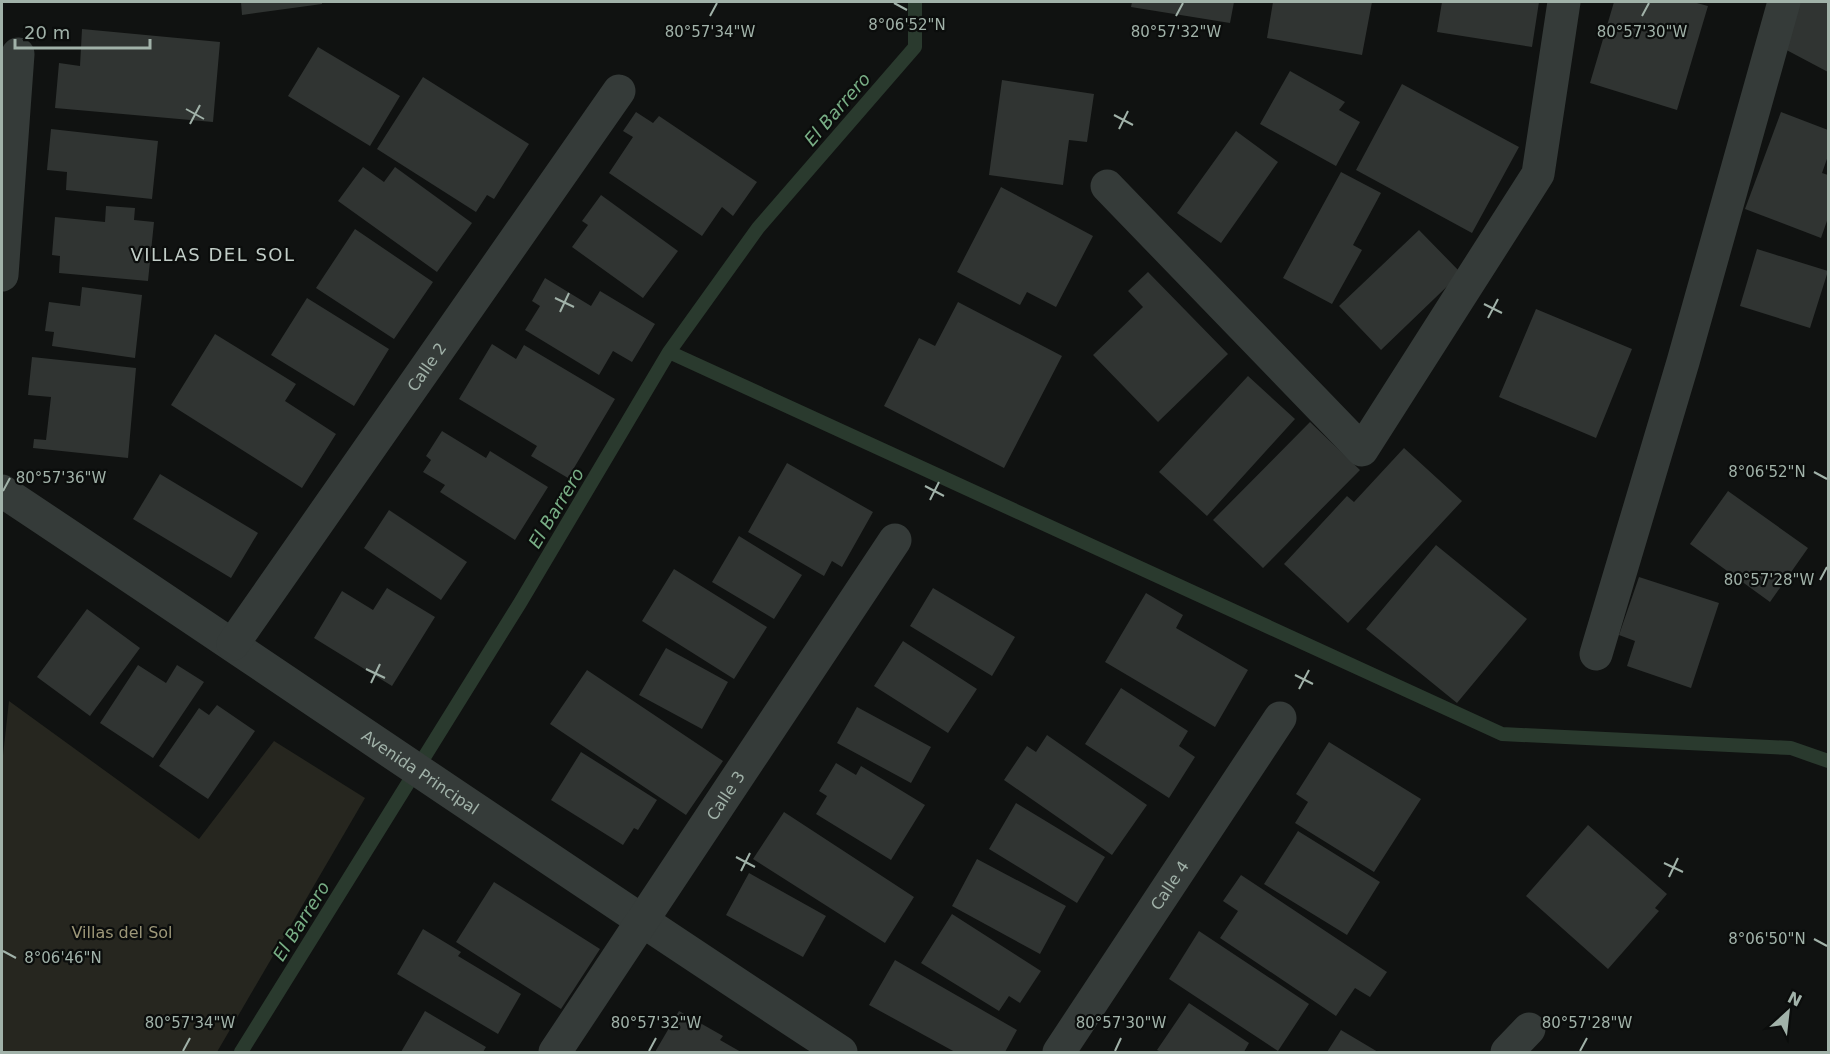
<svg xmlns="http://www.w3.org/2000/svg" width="1830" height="1054" font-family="'DejaVu Sans',sans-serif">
	<rect width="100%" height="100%" fill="#101211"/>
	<path fill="#26261f" d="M 9,701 L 199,839 L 274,741 L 365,798 L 217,1052 L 2,1052 L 2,764 Z"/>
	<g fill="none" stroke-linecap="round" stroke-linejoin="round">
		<path stroke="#2a3a2e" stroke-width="14" d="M 669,352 L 1502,734 L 1791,748 L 1828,761
			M 241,1052 L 520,603 L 669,352 L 758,228 L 915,47 L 915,2"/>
	</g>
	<path fill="#303432" d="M 241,2 L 322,2 L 322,4 L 242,15 Z
		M 1132,2 L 1234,2 L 1230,23 L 1131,7 Z
		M 1273,2 L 1372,2 L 1362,55 L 1267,38 Z
		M 1442,2 L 1539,2 L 1532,47 L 1437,32 Z
		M 1614,2 L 1693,2 L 1708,6 L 1677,110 L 1590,83 Z
		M 1797,2 L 1828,2 L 1828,72 L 1775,44 Z
		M 82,29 L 220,42 L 213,122 L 55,108 L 59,63 L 80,66 Z
		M 318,47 L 400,96 L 370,146 L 288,96 Z
		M 1290,71 L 1345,102 L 1339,110 L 1360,122 L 1336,166 L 1260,124 Z
		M 423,77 L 529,144 L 494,199 L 487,195 L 476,212 L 377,149 Z
		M 1002,80 L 1094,94 L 1087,142 L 1069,140 L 1063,185 L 989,175 Z
		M 1402,84 L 1519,147 L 1472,233 L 1356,170 Z
		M 636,112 L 653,123 L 659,116 L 757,182 L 733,216 L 722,207 L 702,236 L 609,173 L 633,137 L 623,131 Z
		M 1781,112 L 1828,130 L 1828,156 L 1822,173 L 1828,175 L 1828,218 L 1821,238 L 1745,209 Z
		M 51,129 L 158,141 L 152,199 L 66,190 L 67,172 L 47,170 Z
		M 1236,131 L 1278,162 L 1221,243 L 1177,213 Z
		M 363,167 L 384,182 L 395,167 L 472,223 L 437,272 L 338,201 Z
		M 1341,172 L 1381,193 L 1353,245 L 1362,250 L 1332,304 L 1283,278 Z
		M 1001,187 L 1093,236 L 1056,307 L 1027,292 L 1020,305 L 957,272 Z
		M 601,195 L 678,251 L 643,298 L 572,247 L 588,225 L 582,221 Z
		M 106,206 L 135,208 L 134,220 L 154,222 L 148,281 L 59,273 L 60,256 L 52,255 L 55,217 L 105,222 Z
		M 355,229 L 433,282 L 394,339 L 316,288 Z
		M 1419,230 L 1461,273 L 1381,350 L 1339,306 Z
		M 1757,249 L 1828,271 L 1810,328 L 1740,306 Z
		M 1148,272 L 1228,354 L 1158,422 L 1093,355 L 1143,307 L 1128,291 Z
		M 545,278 L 591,306 L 600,291 L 655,324 L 632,362 L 613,351 L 599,375 L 525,330 L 540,306 L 532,301 Z
		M 82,287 L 142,295 L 135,358 L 52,346 L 54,332 L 45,331 L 49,302 L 80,306 Z
		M 307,298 L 389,349 L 354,406 L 271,355 Z
		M 958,302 L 1062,356 L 1004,468 L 884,406 L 919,338 L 935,346 Z
		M 1536,309 L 1632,349 L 1596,438 L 1499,397 Z
		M 215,334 L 296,384 L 285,401 L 336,434 L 302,488 L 171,405 Z
		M 492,344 L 516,359 L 524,345 L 615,399 L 568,478 L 531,456 L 537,446 L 459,399 Z
		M 32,357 L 136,368 L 128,458 L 33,448 L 34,439 L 46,440 L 51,397 L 28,395 Z
		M 1248,376 L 1295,419 L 1207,516 L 1159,472 Z
		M 1310,422 L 1360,470 L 1263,568 L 1213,520 Z
		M 442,431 L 486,458 L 490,451 L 548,487 L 515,540 L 440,492 L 445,485 L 423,472 L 431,460 L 426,456 Z
		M 1404,448 L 1462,501 L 1348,623 L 1284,564 L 1347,496 L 1354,502 Z
		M 787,463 L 873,512 L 842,567 L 832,561 L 824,576 L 748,532 Z
		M 160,474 L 258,533 L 231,578 L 133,519 Z
		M 1728,491 L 1808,548 L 1770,602 L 1690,544 Z
		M 389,510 L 467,562 L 441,600 L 364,548 Z
		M 739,536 L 802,575 L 774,619 L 712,582 Z
		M 1436,545 L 1527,619 L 1457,703 L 1366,629 Z
		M 674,569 L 767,627 L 734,679 L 642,621 Z
		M 1639,577 L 1719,603 L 1691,688 L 1627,666 L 1635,641 L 1619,635 Z
		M 387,588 L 435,617 L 392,686 L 314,638 L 342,591 L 373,610 Z
		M 933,588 L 1015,637 L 992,676 L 910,626 Z
		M 1146,593 L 1183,615 L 1176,628 L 1248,670 L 1215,727 L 1105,662 Z
		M 87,609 L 140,648 L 90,716 L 37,677 Z
		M 903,641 L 977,689 L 948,733 L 874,686 Z
		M 666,648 L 728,682 L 702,729 L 639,695 Z
		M 138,665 L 166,683 L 177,665 L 204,682 L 153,758 L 100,723 Z
		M 587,670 L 723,761 L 686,815 L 550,724 Z
		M 1121,688 L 1188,731 L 1179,746 L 1195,757 L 1169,798 L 1085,744 Z
		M 217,705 L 255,731 L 208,799 L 159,766 L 199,708 L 209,715 Z
		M 857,707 L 931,747 L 911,783 L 837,743 Z
		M 1047,735 L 1147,805 L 1112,855 L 1004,780 L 1027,746 L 1036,752 Z
		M 1329,742 L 1421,799 L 1374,872 L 1295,823 L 1308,802 L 1296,794 Z
		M 581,752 L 657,800 L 638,830 L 634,828 L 623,845 L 551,800 Z
		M 836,763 L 856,775 L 861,766 L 925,805 L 891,860 L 816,814 L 827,796 L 819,791 Z
		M 1016,803 L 1105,857 L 1077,903 L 989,849 Z
		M 784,812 L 914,897 L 885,943 L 753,859 Z
		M 1588,825 L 1667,894 L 1655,908 L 1659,911 L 1608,969 L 1526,896 Z
		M 1298,831 L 1380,882 L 1347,935 L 1264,884 Z
		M 977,859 L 1066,906 L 1040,954 L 952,906 Z
		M 749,873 L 826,916 L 803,957 L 726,915 Z
		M 1241,875 L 1387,972 L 1370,997 L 1355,988 L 1336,1016 L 1220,938 L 1238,911 L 1223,901 Z
		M 494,882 L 600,949 L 561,1009 L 456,942 Z
		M 952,914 L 1041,971 L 1020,1003 L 1009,996 L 999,1011 L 921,963 Z
		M 423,929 L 461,952 L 458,956 L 521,994 L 498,1034 L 397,974 Z
		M 1199,931 L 1309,1004 L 1278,1051 L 1169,979 Z
		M 895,960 L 1017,1030 L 1005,1052 L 955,1052 L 869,1005 Z
		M 1189,1003 L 1249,1043 L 1244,1052 L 1161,1052 L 1157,1050 Z
		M 425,1011 L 486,1047 L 483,1052 L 401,1052 Z
		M 679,1011 L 723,1036 L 720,1040 L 741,1052 L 655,1052 Z
		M 1341,1030 L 1378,1052 L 1327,1052 Z"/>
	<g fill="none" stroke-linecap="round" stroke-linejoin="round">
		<g stroke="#353b39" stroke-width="33">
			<path d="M 1107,186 L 1362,450 L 1538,174 L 1564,2"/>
			<path d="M 2,275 L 18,54"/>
			<path id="s1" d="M 2,491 C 282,677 559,868 841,1052"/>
			<path id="s2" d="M 233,644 L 619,91"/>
			<path d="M 1596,654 L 1683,362 L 1784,2"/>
			<path id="s3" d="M 555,1052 L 895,540"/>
			<path id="s4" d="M 1059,1052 L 1280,718"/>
			<path d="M 1507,1052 L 1529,1029"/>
		</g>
	</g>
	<path fill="none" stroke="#a1b2a9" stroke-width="2" d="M 894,3 L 907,10M 710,16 L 717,3M 1176,16 L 1183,3M 1642,16 L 1649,3M 186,109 L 204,119M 1114,115 L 1133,125M 190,124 L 200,105M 1119,129 L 1128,111M 555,298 L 574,307M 1484,304 L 1502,313M 560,312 L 569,293M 1488,318 L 1498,299M 1814,472 L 1827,479M 925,486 L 944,496M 3,491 L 10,478M 930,500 L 939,482M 1820,580 L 1827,567M 366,669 L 385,678M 1295,675 L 1313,684M 371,683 L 380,664M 1299,689 L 1309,670M 736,857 L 755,867M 1664,863 L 1683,872M 741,871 L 750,853M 1669,877 L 1678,858M 1814,939 L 1827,946M 3,951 L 16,958M 183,1051 L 190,1038M 649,1051 L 656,1038M 1115,1051 L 1121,1038M 1580,1051 L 1587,1038"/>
	<g text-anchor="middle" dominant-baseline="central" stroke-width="4.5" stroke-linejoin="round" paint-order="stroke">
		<g font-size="16" fill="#a1b2a9" stroke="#0b0d0c">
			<text stroke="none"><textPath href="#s2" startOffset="338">Calle 2</textPath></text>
			<text stroke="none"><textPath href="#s1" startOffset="504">Avenida Principal</textPath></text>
			<text stroke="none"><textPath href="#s3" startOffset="308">Calle 3</textPath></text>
			<text stroke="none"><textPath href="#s4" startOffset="200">Calle 4</textPath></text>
		</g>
		<g font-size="16" fill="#9d9778" stroke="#0b0d0c">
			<text x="122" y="932">Villas del Sol</text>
		</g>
		<g font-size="18" font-style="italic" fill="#78ae85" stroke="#0b0d0c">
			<text transform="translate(837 109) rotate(-49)">El Barrero</text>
			<text transform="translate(556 508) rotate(-59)">El Barrero</text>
			<text transform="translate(301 921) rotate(-58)">El Barrero</text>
		</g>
		<g font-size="18" letter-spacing="1.5" fill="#c2cec8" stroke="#0b0d0c">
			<text x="213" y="254">VILLAS DEL SOL</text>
		</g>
	</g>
	<g font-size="15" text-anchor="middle" fill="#a1b2a9" stroke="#0b0d0c" stroke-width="4.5" stroke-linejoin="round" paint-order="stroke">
		<text x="907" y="30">8°06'52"N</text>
		<text x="710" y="37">80°57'34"W</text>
		<text x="1176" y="37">80°57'32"W</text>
		<text x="1642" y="37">80°57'30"W</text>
		<text x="1767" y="477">8°06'52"N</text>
		<text x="61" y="483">80°57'36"W</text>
		<text x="1769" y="585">80°57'28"W</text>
		<text x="1767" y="944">8°06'50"N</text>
		<text x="63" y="963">8°06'46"N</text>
		<text x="190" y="1028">80°57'34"W</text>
		<text x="656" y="1028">80°57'32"W</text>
		<text x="1121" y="1028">80°57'30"W</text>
		<text x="1587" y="1028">80°57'28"W</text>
	</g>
	<rect width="1830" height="1054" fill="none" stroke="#a1b2a9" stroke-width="6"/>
	<g transform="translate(1788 1012) rotate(27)" stroke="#0b0d0c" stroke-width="4.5" paint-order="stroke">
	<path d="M0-4.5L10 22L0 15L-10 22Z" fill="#a1b2a9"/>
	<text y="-9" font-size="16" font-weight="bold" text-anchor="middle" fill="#a1b2a9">N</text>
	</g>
	<path d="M15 39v9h135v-9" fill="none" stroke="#a1b2a9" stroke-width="3"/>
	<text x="24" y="39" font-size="18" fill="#a1b2a9" stroke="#0b0d0c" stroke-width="4.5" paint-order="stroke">20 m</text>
</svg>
